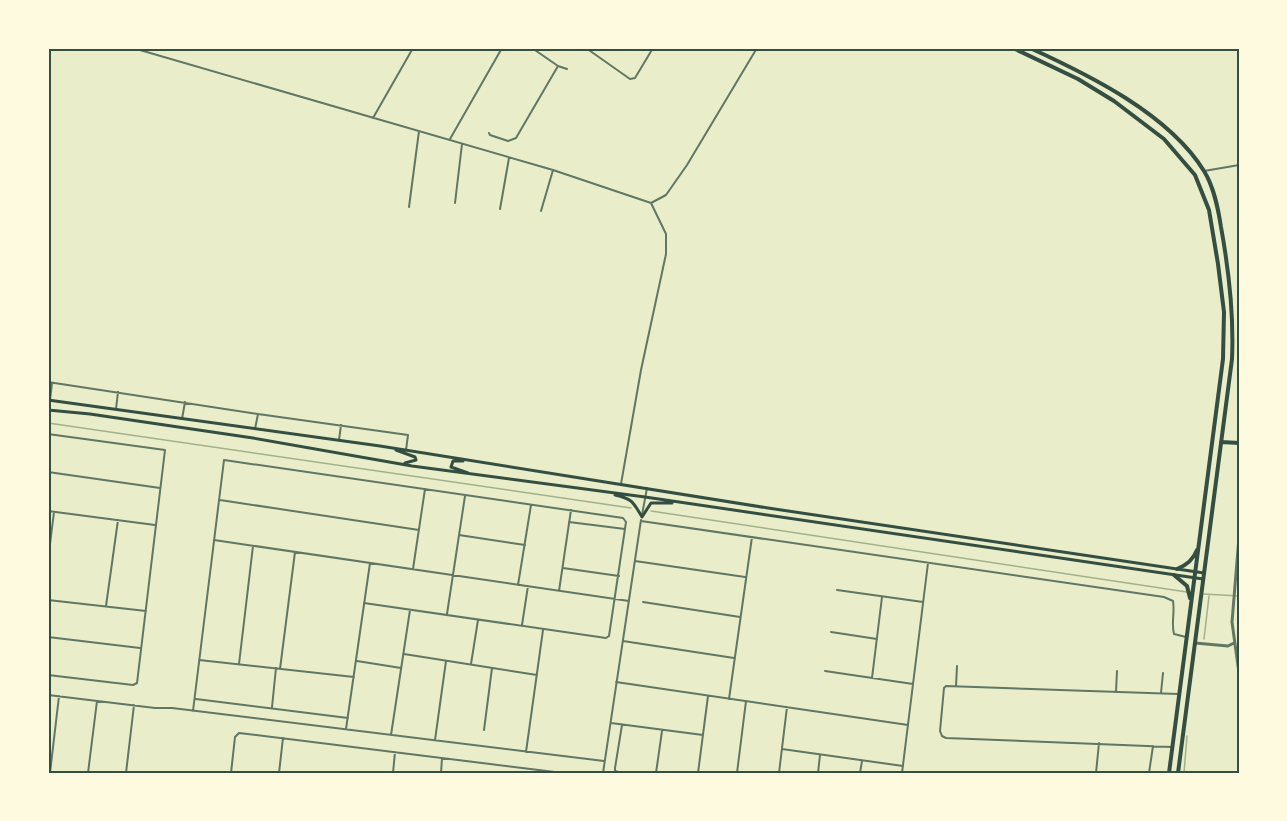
<svg xmlns="http://www.w3.org/2000/svg" width="1287" height="821" font-family="'Space Grotesk',sans-serif">
	<rect width="100%" height="100%" fill="#e9edc9"/>
	<g fill="none" stroke-linecap="round" stroke-linejoin="round">
		<path stroke="#a3b18a" stroke-width="1.5" d="M 48,423 L 631,508
			M 651,511 L 1187,592
			M 1204,594 L 1239,596
			M 1204,639 L 1209,596
			M 1184,773 L 1187,736"/>
		<path stroke="#617663" stroke-width="2" d="M 133,48 L 553,170 L 651,203 L 666,234 L 666,254 L 641,370 L 621,484
			M 532,48 L 558,66 L 567,69
			M 586,48 L 630,79 L 635,78 L 653,48
			M 373,118 L 413,48
			M 489,133 L 490,135 L 508,141 L 516,138 L 558,66
			M 450,139 L 502,48
			M 1204,171 L 1239,165
			M 455,203 L 462,144
			M 651,203 L 666,195 L 687,165 L 757,48
			M 409,207 L 419,131
			M 500,209 L 509,158
			M 541,211 L 553,170
			M 48,382 L 258,414 L 255,429
			M 50,400 L 52,383
			M 116,409 L 118,392
			M 258,414 L 408,435 L 406,450
			M 182,419 L 185,402
			M 48,434 L 165,450 L 137,683 L 133,685 L 48,675
			M 339,440 L 341,425
			M 48,472 L 160,488
			M 220,500 L 419,530
			M 48,511 L 155,525
			M 642,515 L 647,488
			M 641,521 L 1164,597 L 1173,601 C 1175,613 1171,623 1174,634 L 1186,637
			M 569,522 L 625,529
			M 459,535 L 525,545
			M 214,540 L 629,601
			M 48,560 L 54,512
			M 635,561 L 745,577
			M 563,568 L 619,576
			M 413,569 L 425,489
			M 518,585 L 531,505
			M 837,590 L 923,602
			M 559,591 L 571,510
			M 48,600 L 146,611
			M 643,602 L 740,617
			M 106,606 L 118,520
			M 447,614 L 465,496
			M 522,625 L 528,586
			M 831,632 L 877,639
			M 48,637 L 140,648
			M 623,641 L 734,658
			M 404,654 L 537,675
			M 199,660 L 354,677
			M 357,661 L 401,668
			M 239,664 L 253,546
			M 471,664 L 478,620
			M 280,669 L 295,552
			M 825,671 L 913,684
			M 872,678 L 882,597
			M 616,682 L 908,725
			M 956,686 L 957,666
			M 1116,692 L 1117,671
			M 1161,693 L 1163,673
			M 48,695 L 155,708 L 172,708 L 604,761
			M 196,699 L 348,718
			M 729,699 L 752,537
			M 272,707 L 276,668
			M 193,711 L 224,460 L 623,518 L 626,522 L 609,636 L 606,638 L 364,603
			M 611,723 L 703,735
			M 346,729 L 370,563
			M 484,730 L 492,668
			M 391,735 L 410,610
			M 435,740 L 446,661
			M 1172,747 L 946,738 L 942,736 L 940,731 L 944,688 L 946,686 L 1178,694
			M 782,749 L 903,766
			M 526,752 L 543,630
			M 50,773 L 59,696
			M 88,773 L 97,701
			M 126,773 L 134,705
			M 231,773 L 235,737 L 239,733 L 563,773
			M 279,773 L 283,738
			M 393,773 L 395,752
			M 441,773 L 442,758
			M 603,773 L 641,520
			M 622,773 L 615,771 L 615,768 L 622,725
			M 656,773 L 662,731
			M 698,773 L 708,696
			M 737,773 L 746,701
			M 779,773 L 787,707
			M 818,773 L 820,755
			M 860,773 L 862,761
			M 902,773 L 928,563
			M 1096,773 L 1099,743
			M 1149,773 L 1153,746"/>
		<path stroke="#617663" stroke-width="3" d="M 1239,537 L 1232,622 L 1239,673
			M 1195,643 L 1228,646 L 1234,643"/>
		<path stroke="#344e41" stroke-width="3" d="M 48,400 L 380,446 L 768,508 L 1204,573
			M 48,410 L 90,414 L 253,438 L 412,466 L 645,497 L 1203,579
			M 396,450 L 415,457 L 416,460 L 405,463
			M 463,461 L 453,461 L 451,467 L 468,473
			M 615,495 C 633,499 633,502 642,517
			M 642,517 L 651,503 L 672,503"/>
		<path stroke="#344e41" stroke-width="4" d="M 1013,48 L 1078,79 L 1114,101 L 1164,139 L 1195,175 L 1209,210 L 1218,264 L 1224,312 L 1223,359 L 1169,773
			M 1030,48 C 1089,75 1169,114 1204,171 C 1214,187 1218,208 1221,227 C 1229,271 1234,315 1232,359 L 1178,773
			M 1221,442 L 1239,443
			M 1177,569 C 1187,565 1193,560 1197,550
			M 1174,575 L 1187,586 L 1190,598"/>
	</g>
	<rect width="1287" height="821" fill="none" stroke="#fefae0" stroke-width="99"/>
	<rect x="50" y="50" width="1188" height="722" fill="none" stroke="#344e41" stroke-width="2"/>
</svg>
